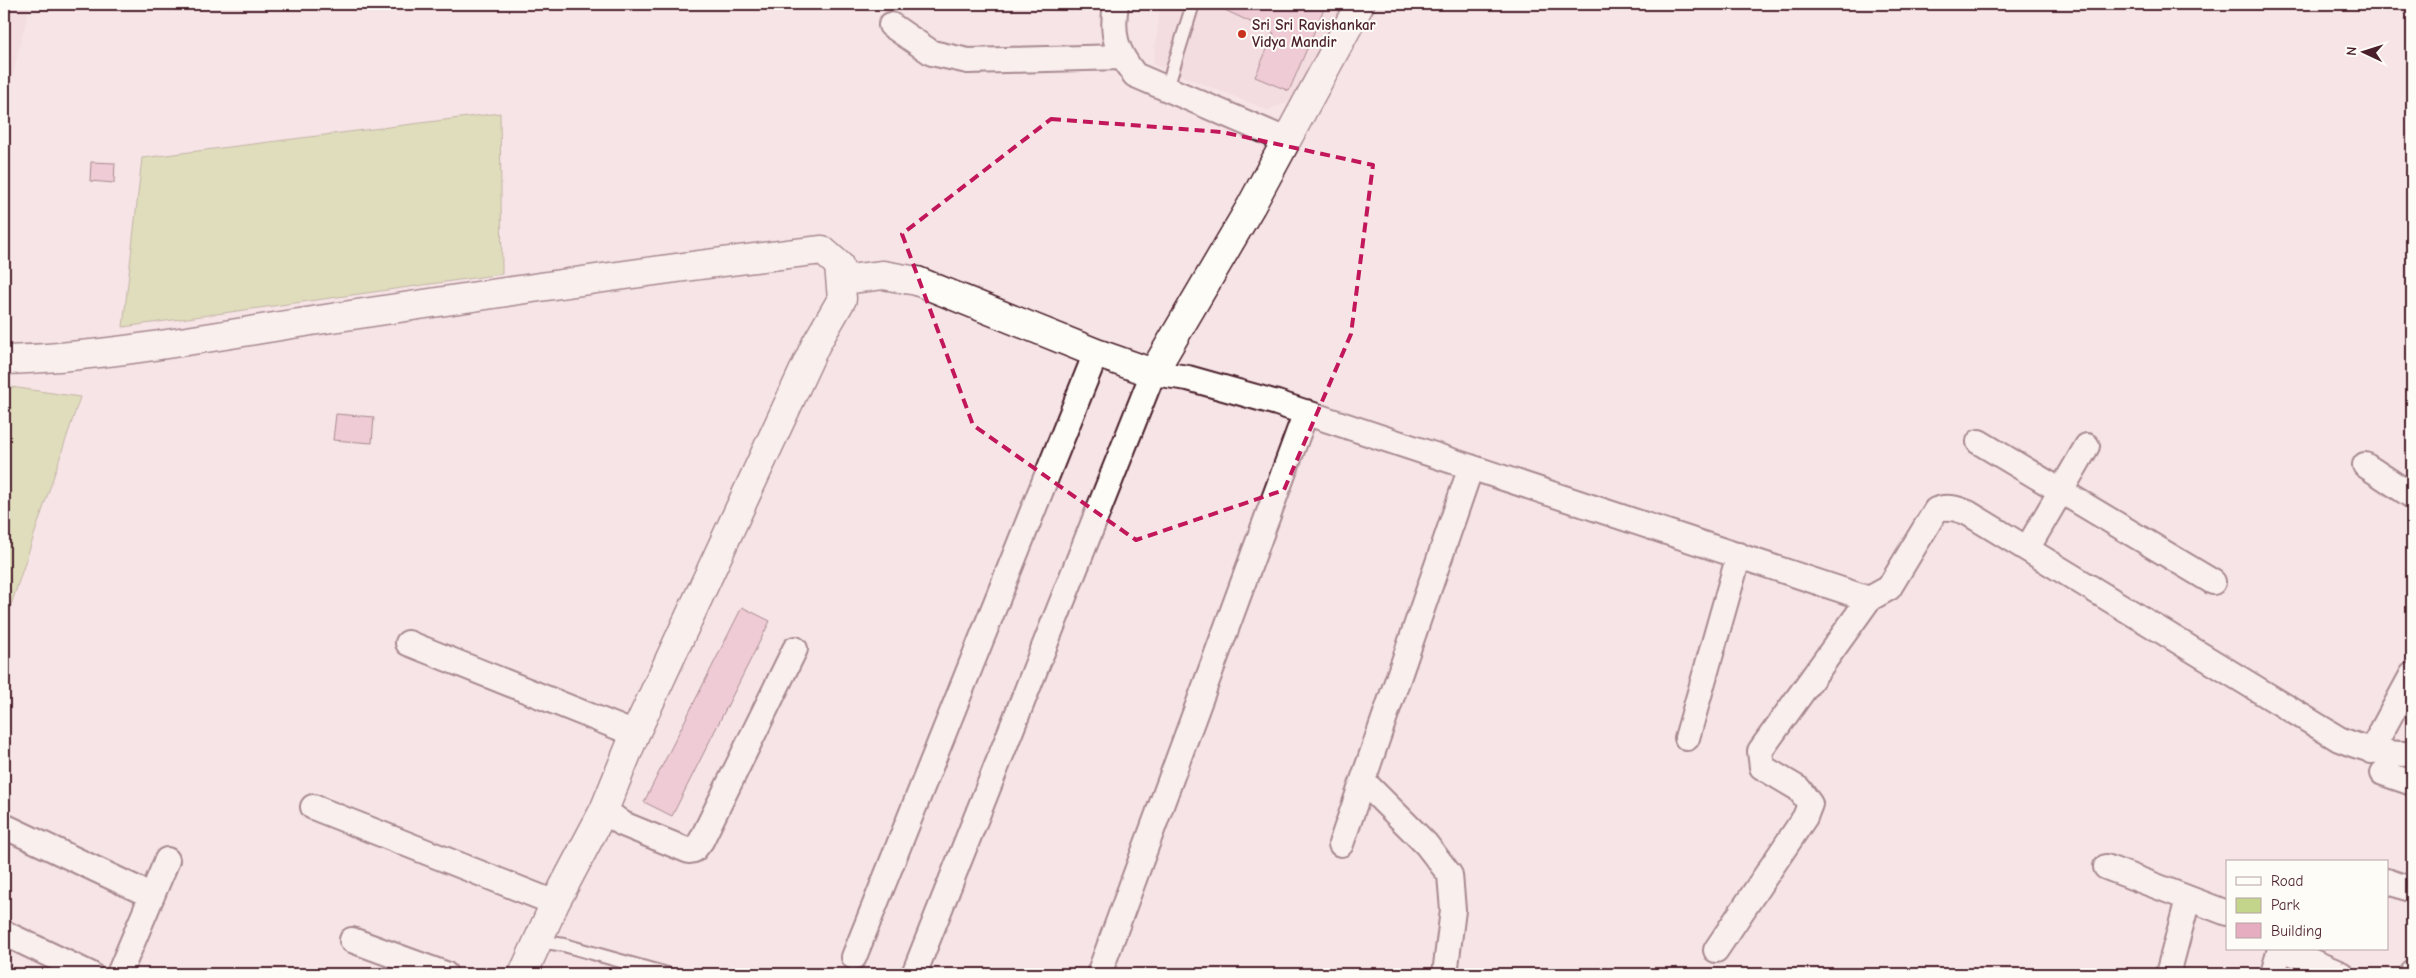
<svg xmlns="http://www.w3.org/2000/svg" width="2416" height="978" font-family="'Comic Neue',sans-serif">
	<rect width="100%" height="100%" fill="#f6e4e6"/>
	<filter id="ink" filterUnits="userSpaceOnUse"><feTurbulence type="fractalNoise" baseFrequency=".02" numOctaves="2"/><feDisplacementMap in="SourceGraphic" scale="10" xChannelSelector="R" yChannelSelector="G"/><feConvolveMatrix kernelMatrix="1 2 1 2 8 2 1 2 1" color-interpolation-filters="sRGB"/></filter>
	<g filter="url(#ink)">
		<path fill="#f1d4db" d="M 4,4 L 30,4 L 4,109 Z
			M 1161,4 L 1342,4 L 1293,100 L 1268,110 L 1153,64 Z"/>
		<path fill="#c3d58a" stroke="#867a5a" d="M 500,113 L 502,274 L 123,327 L 142,158 Z
			M 4,386 L 80,397 L 4,626 Z"/>
		<path fill="#e6adc0" stroke="#4a1f2b" d="M 1212,4 L 1326,4 L 1289,91 L 1255,77 L 1274,33 Z
			M 91,162 L 115,163 L 114,183 L 90,181 Z
			M 336,414 L 374,417 L 372,443 L 333,440 Z
			M 742,607 L 770,621 L 672,816 L 644,802 Z"/>
		<g fill="none" stroke-linecap="round" stroke-linejoin="round">
			<g stroke="#4a1f2b" stroke-width="16">
				<path id="lane" d="M 1167,88 L 1193,4
					M 540,941 L 564,945 L 667,974"/>
			</g>
			<g stroke="#4a1f2b" stroke-width="28">
				<path id="street" d="M 1116,4 C 1111,35 1116,51 1135,75 L 1286,140
					M 891,25 L 932,53 L 968,61 L 1121,57
					M 1979,442 L 2213,582
					M 2365,465 L 2412,496
					M 2027,549 L 2087,446
					M 408,643 L 635,734
					M 1687,738 L 1739,555
					M 2371,751 L 2412,675
					M 2383,773 L 2412,783
					M 1363,781 L 1426,844 L 1450,875 L 1453,910 L 1445,974
					M 313,807 L 555,903
					M 604,810 L 623,824 L 689,851 L 694,850 L 701,841 L 795,649
					M 4,826 L 152,896
					M 1341,844 L 1471,467
					M 2106,867 L 2227,913
					M 2387,881 L 2412,890
					M 4,933 L 90,974
					M 352,940 L 445,974
					M 2283,949 L 2341,974
					M 1716,950 L 1805,817 L 1810,804 L 1799,789 L 1762,767 L 1760,751 L 1869,599
					M 854,957 L 1096,353
					M 119,974 L 167,860
					M 914,974 L 1153,373 L 1188,378 L 1277,403 L 1869,599 L 1889,588 L 1936,510 C 1947,505 1958,509 1968,513 L 2339,739 C 2363,749 2386,755 2412,754
					M 1099,974 L 1306,412
					M 2168,974 L 2188,899
					M 2273,974 L 2280,949
					M 2411,974 L 2412,972"/>
			</g>
			<g stroke="#4a1f2b" stroke-width="31">
				<path id="secondary" d="M 842,280 L 883,275 L 917,281 L 1096,353 L 1153,373 L 1251,206 L 1360,4
					M 4,360 C 111,357 219,335 325,319 C 490,294 656,269 822,250 L 839,265 L 842,299 L 816,344 L 635,734 L 604,810 L 555,903 L 523,974"/>
			</g>
			<use href="#lane" stroke="#fdfcf7" stroke-width="12"/>
			<use href="#street" stroke="#fdfcf7" stroke-width="24"/>
			<use href="#secondary" stroke="#fdfcf7" stroke-width="28"/>
		</g>
	</g>
	<path d="M0 0H2416V978H0ZM 1051,119 L 1222,132 L 1373,165 L 1351,334 L 1284,490 L 1136,540 L 973,425 L 902,234 Z" fill="#f6e4e6" fill-opacity=".55" fill-rule="evenodd"/>
	<path fill="none" stroke="#c2185b" stroke-width="4" stroke-dasharray="10 6" stroke-linejoin="round" d="M 1051,119 L 1222,132 L 1373,165 L 1351,334 L 1284,490 L 1136,540 L 973,425 L 902,234 Z"/>
	<circle fill="#c8321e" stroke="#fdfcf7" stroke-width="2" cx="1242" cy="34" r="5"/>
	<g text-anchor="middle" dominant-baseline="central" stroke-width="4" stroke-linejoin="round" paint-order="stroke">
		<g font-size="15" font-weight="bold" fill="#4a1f2b" stroke="#fdfcf7" text-anchor="start">
			<text x="1252" y="25">Sri Sri Ravishankar<tspan x="1252" dy="17">Vidya Mandir</tspan></text>
		</g>
	</g>
	<rect width="2416" height="978" fill="none" stroke="#fdfcf7" stroke-width="20"/>
	<rect x="10" y="10" width="2396" height="958" fill="none" stroke="#4a1f2b" stroke-width="2" filter="url(#ink)"/>
	<rect x="2226" y="860" width="162" height="90" fill="#fdfcf7" stroke="#b5a4a5"/>
	<rect x="2236" y="877" width="25" height="8" fill="#fdfcf7" stroke="#b5a4a5"/>
	<text x="2271" y="886" font-size="15" fill="#4a1f2b">Road</text>
	<rect x="2236" y="898" width="25" height="15" fill="#c3d58a" stroke="#b5a4a5"/>
	<text x="2271" y="910" font-size="15" fill="#4a1f2b">Park</text>
	<rect x="2236" y="923" width="25" height="15" fill="#e6adc0" stroke="#b5a4a5"/>
	<text x="2271" y="936" font-size="15" fill="#4a1f2b">Building</text>
	<g transform="translate(2364 52) rotate(274)" stroke="#fdfcf7" stroke-width="4" paint-order="stroke">
	<path d="M0-4L9 19L0 12L-9 19Z" fill="#4a1f2b"/>
	<text y="-8" font-size="14" font-weight="bold" text-anchor="middle" fill="#4a1f2b">N</text>
	</g>
</svg>
